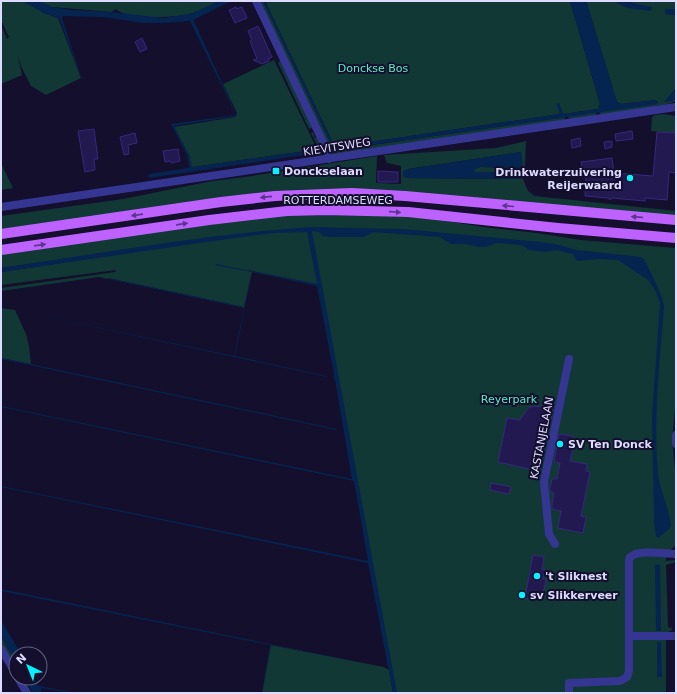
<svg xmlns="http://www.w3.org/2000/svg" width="677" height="694" font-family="'DejaVu Sans',sans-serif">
	<rect width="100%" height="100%" fill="#130f2d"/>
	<path fill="#113835" d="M 1,1 L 23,1 L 44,13 L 58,18 L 81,78 L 46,95 L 31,86 L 21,66 L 18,56 L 22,75 L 1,84 L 1,25 L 7,39 L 9,37 L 1,20 Z
		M 37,1 L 219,1 C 210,5 202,10 193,13 C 179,18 126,20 116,9 L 111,12 L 52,7 Z
		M 259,1 L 263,1 L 331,144 L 333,147 L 339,150 L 565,117 L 564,120 L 333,154 Z
		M 265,1 L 570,1 L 600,104 L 598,109 L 563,114 L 558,103 L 557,104 L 560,114 L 336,147 L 333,143 Z
		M 586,1 L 614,1 L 628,8 L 652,7 L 638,5 L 627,1 L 676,1 L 676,9 L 665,9 L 665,14 L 676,15 L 676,88 L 665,102 L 674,100 L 676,98 L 676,101 L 668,104 L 601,115 L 599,112 L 658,103 L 656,100 L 621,104 L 617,102 Z
		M 279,58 L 313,127 L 309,129 L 278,63 L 280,61 Z
		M 274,60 L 317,149 L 317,152 L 314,152 L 313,150 L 193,167 L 191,166 L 189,155 L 174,127 L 235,117 L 237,113 L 223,84 Z
		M 596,112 L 596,115 L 569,119 L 568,116 Z
		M 663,114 L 676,116 L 676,133 L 651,131 L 652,117 L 655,115 Z
		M 313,132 L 315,138 L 318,137 L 323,151 L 321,156 L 319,158 L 319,149 L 311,133 Z
		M 526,141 L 525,169 L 523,172 L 474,172 L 475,169 L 480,167 L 522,168 L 521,152 L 408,169 L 403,176 L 408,178 L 523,179 L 528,191 L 535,196 L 676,211 L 676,216 L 323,191 L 1,233 L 1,216 L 123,199 L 212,181 L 245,177 L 377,156 L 376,183 L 401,184 L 401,166 L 387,163 L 384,155 L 496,148 Z
		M 1,163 L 13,188 L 1,190 Z
		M 333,213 L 429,218 L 483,227 L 537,233 L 581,240 L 676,248 L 676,401 L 672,439 L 676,479 L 676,546 L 673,547 L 665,561 L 676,560 L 676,562 L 666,565 L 668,627 L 672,628 L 672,630 L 666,633 L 666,693 L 396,693 L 317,284 L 247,270 L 252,272 L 244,307 L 108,278 L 108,279 L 99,277 L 1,291 L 1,288 L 115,272 L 116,270 L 1,285 L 1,272 L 121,254 L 122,251 L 1,268 L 1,254 L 270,216 Z
		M 1,308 L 15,310 L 26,334 L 29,346 L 31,364 L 1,358 Z
		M 1,636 L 16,663 L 16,669 L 1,643 Z
		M 271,645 L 384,667 L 389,670 L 393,693 L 262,693 Z"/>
	<path fill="#052450" d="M 23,1 L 37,1 L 52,7 L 71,10 L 111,12 L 164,18 L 193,13 L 219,1 L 232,1 L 195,19 L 194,21 L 237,116 L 174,126 L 189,155 L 191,166 L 193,167 L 313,150 L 314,152 L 311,154 L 149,178 L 149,174 L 188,168 L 189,167 L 187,155 L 171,124 L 236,115 L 190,21 L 164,23 L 143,23 L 103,17 L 63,16 L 62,18 L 82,79 L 81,77 L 59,18 L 44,13 Z
		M 263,1 L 265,1 L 333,143 L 336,147 L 560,114 L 557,104 L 559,103 L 563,114 L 598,109 L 600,104 L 570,1 L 586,1 L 617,102 L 621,104 L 656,100 L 658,104 L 336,150 L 331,144 Z
		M 614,1 C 628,1 638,5 652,7 L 651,11 L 628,8 Z
		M 665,9 L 676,9 L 676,15 L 665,14 Z
		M 676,88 L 676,98 L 674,100 L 664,102 Z
		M 521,152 L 523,168 L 480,167 L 475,169 L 474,172 L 523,172 L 523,179 L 408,178 L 403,176 L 403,171 L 408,169 Z
		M 311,227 L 402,229 L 541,242 L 555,244 L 577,250 L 641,257 L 644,259 C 651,274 661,290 664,306 C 660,361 653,418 658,473 C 660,491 669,508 671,526 L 667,531 L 658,538 L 656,536 L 654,521 L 652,415 L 660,303 L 655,290 L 648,280 L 618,260 L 598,259 L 577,261 L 573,254 L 556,250 L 546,252 L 529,250 L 522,245 L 496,243 L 486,247 L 479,247 L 465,244 L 451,244 L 440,237 L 373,232 L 368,235 L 362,237 L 333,237 L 323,236 L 319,232 L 312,231 L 397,693 L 393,693 L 368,563 L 1,487 L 1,486 L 368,561 L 354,481 L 1,407 L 1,406 L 352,479 L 335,380 L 333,377 L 334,374 L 317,286 L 252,272 L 235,356 L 326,376 L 327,377 L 15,310 L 234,356 L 244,308 L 108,279 L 108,278 L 244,307 L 252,272 L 215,265 L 216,264 L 317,284 L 307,232 L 273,233 L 234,238 L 1,272 L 1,268 C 104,253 207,234 311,227 Z
		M 1,358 L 31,364 L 337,429 L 336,430 L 1,359 Z
		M 657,564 L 660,565 L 661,631 L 656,631 L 655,566 Z
		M 1,589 L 383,667 L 271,645 L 261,693 L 270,645 L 1,591 Z
		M 1,620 L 21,654 L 16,654 L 16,663 L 1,636 Z
		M 657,642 L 661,642 L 662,677 L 657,677 Z
		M 24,678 L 35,678 L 39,686 L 77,693 L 70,693 L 41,688 L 42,693 L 33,693 Z"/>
	<path fill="#211950" stroke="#36287f" d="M 236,7 L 236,9 L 242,7 L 247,18 L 235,23 L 229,10 Z
		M 258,26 L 272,57 L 268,59 L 269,61 L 262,64 L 253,60 L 257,59 L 250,41 L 252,40 L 248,31 Z
		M 142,38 L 147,49 L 140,52 L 135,42 Z
		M 94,129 L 98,159 L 94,159 L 95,170 L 85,172 L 78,131 Z
		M 632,131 L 633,139 L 616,141 L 615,134 Z
		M 657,132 L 676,133 L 676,173 L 669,172 L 667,200 L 645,198 L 645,201 L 612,198 L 610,200 L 608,198 L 585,196 L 586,174 L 583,174 L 581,162 L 612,158 L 614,173 L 653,176 Z
		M 135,133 L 137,143 L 128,145 L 129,154 L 124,155 L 120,137 Z
		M 580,138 L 581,146 L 572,148 L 571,140 Z
		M 612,141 L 612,147 L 605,149 L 604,142 Z
		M 178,149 L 180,161 L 171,163 L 170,161 L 165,162 L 163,151 Z
		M 378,171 L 398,172 L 398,182 L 378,182 Z
		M 554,405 L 539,471 L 498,462 L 507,418 L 520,420 L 529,407 Z
		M 559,434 L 573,436 L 572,444 L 574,444 L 570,461 L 587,464 L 586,471 L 590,472 L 581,516 L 586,517 L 583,533 L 558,528 L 561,511 L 552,509 L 552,504 L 554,493 L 551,492 L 550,489 L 552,479 L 557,479 L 560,463 L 554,462 Z
		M 491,483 L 511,487 L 509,494 L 490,490 Z
		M 533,555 L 544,557 L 542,570 L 545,570 L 543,579 L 546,580 L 542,598 L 536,597 L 536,600 L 525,598 Z"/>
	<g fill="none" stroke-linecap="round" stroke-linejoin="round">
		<path stroke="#353691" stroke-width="8" d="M 256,1 L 325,146 L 329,159
			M 1,207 L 676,107
			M 676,435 L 676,444
			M 555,544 L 549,534 L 544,482 L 569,359
			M 630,636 L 676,636
			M 1,649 L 16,674
			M 18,678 L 27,693
			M 569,693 L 569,683 L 620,681 L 627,677 L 629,671 L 629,561 L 630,557 C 640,549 664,554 676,554"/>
		<path stroke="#bd62ff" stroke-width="10" d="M 1,234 L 221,202 L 275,196 L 352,193 L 405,196 L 676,220
			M 1,250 L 209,220 L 287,211 L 326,210 L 408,212 L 558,228 L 676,238"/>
	</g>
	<defs><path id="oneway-solid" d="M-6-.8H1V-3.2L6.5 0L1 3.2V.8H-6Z"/></defs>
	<g fill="#5f348c">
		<use href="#oneway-solid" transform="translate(266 197) rotate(174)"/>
		<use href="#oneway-solid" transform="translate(508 206) rotate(-175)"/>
		<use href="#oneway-solid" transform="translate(395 212) rotate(4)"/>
		<use href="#oneway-solid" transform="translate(137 215) rotate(172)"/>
		<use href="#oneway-solid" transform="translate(637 217) rotate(-175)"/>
		<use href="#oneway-solid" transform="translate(182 224) rotate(-8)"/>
		<use href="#oneway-solid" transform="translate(40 245) rotate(-8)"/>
	</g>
	<g fill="#07f2ff" stroke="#130f2d" stroke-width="1.5">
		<rect x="272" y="167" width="8" height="8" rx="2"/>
		<circle cx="630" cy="178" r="4"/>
		<circle cx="560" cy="444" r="4"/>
		<circle cx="537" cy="576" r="4"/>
		<circle cx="522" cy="595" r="4"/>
	</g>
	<g text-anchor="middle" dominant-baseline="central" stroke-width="4" stroke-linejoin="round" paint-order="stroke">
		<g font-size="11" fill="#5aecc1" stroke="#130f2d">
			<text x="373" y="68">Donckse Bos</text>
			<text x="509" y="399">Reyerpark</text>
		</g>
		<g font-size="11" fill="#dddbff" stroke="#130f2d">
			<text transform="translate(337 147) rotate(-9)">KIEVITSWEG</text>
			<text x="338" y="200">ROTTERDAMSEWEG</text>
			<text transform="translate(542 438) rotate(-79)">KASTANJELAAN</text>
		</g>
		<g font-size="11" font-weight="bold" fill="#dddbff" stroke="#130f2d" text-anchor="start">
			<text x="284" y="171">Donckselaan</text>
			<text x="622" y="172" text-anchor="end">Drinkwaterzuivering<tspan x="622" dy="13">Reijerwaard</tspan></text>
			<text x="568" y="444">SV Ten Donck</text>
			<text x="545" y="576">'t Sliknest</text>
			<text x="530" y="595">sv Slikkerveer</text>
		</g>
	</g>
	<rect width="677" height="694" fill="none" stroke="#dddbff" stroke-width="4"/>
	<g transform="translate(28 666) rotate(317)"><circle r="19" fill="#130f2d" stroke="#646181"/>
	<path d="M0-3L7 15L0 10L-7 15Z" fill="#07f2ff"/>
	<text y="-6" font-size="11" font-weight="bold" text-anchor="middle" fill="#dddbff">N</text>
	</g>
</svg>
